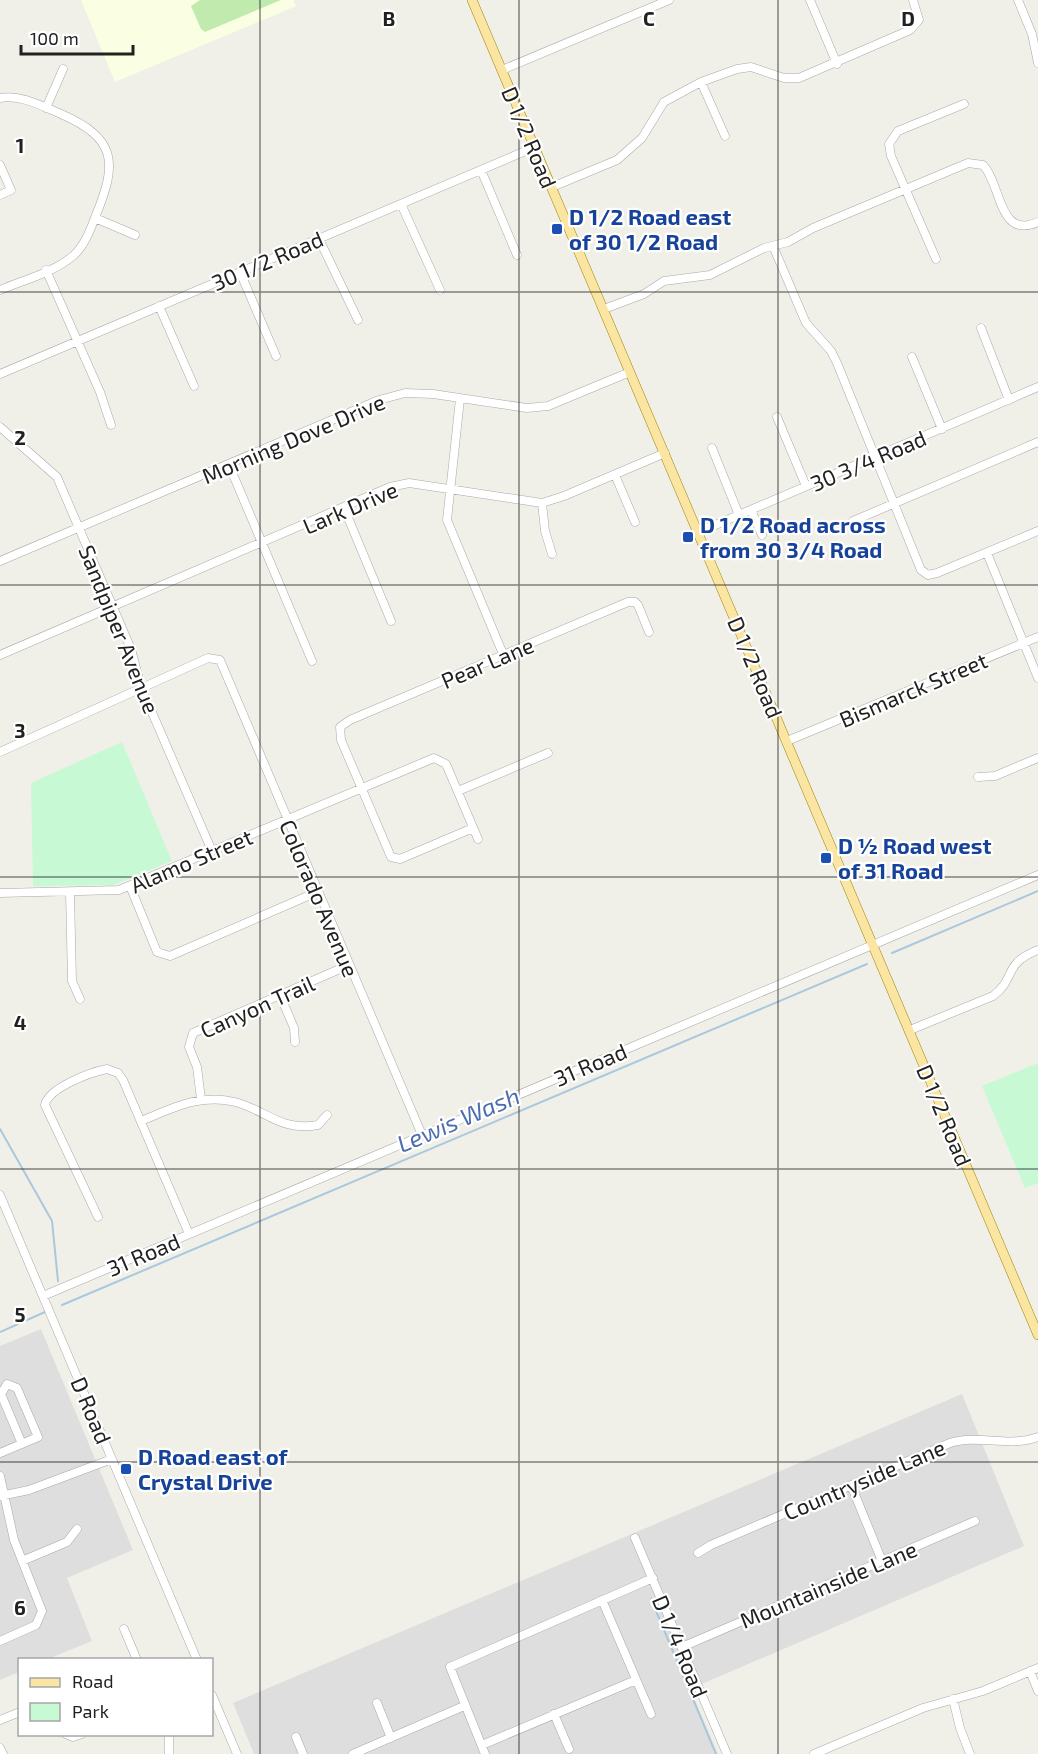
<svg xmlns="http://www.w3.org/2000/svg" width="1038" height="1754" font-family="'Exo 2',sans-serif">
	<rect width="100%" height="100%" fill="#f1f0e8"/>
	<path fill="#dfdede" d="M 41,1329 L 133,1550 L 67,1578 L 92,1641 L 48,1659 L 20,1660 L 19,1672 L 0,1680 L 0,1346 Z
		M 962,1394 L 1024,1546 L 690,1689 L 718,1754 L 254,1754 L 233,1703 Z"/>
	<path fill="#faffe3" d="M 81,0 L 293,0 L 296,6 L 115,82 Z"/>
	<path fill="#c1eaaf" d="M 200,0 L 281,0 L 205,32 L 201,29 L 191,6 Z"/>
	<path fill="#c6f9d4" d="M 122,742 L 172,861 L 113,885 L 33,886 L 31,783 Z
		M 1038,1063 L 1038,1183 L 1025,1188 L 982,1086 Z"/>
	<g fill="none" stroke-linecap="round" stroke-linejoin="round">
		<path stroke="#a9c8de" stroke-width="2" d="M 892,953 L 1038,891
			M 0,1129 L 52,1221 L 58,1281
			M 62,1305 L 867,964
			M 0,1332 L 45,1312
			M 651,1599 L 716,1754"/>
		<g stroke="#a8a8a8" stroke-width="9">
			<path id="minor" d="M 810,0 L 837,64
				M 1018,0 L 1032,34 L 1038,63
				M 502,70 L 669,0
				M 701,82 L 725,136
				M 0,98 C 20,94 42,106 61,114 C 116,138 118,162 96,215 C 91,228 85,245 74,255 C 55,272 24,280 0,290
				M 46,108 L 63,69
				M 0,165 L 11,190 L 0,195
				M 481,170 L 517,255
				M 552,187 L 617,160 L 642,138 L 664,102 L 701,82 L 737,69 L 751,67 L 784,78 L 799,78 L 910,30 L 919,20 L 913,0
				M 401,204 L 440,290
				M 95,218 L 135,235
				M 319,239 L 358,320
				M 773,246 L 806,323 L 831,351 L 837,363 L 921,570 L 928,575 L 937,573 L 1038,531
				M 936,259 L 891,156 L 889,144 L 898,131 L 964,104
				M 46,270 L 100,392 L 111,425
				M 240,272 L 276,356
				M 159,306 L 194,386
				M 604,309 L 644,294 L 664,281 L 710,275 L 764,248 L 788,242 L 813,228 L 968,163 L 983,165 C 1002,185 998,240 1038,222
				M 981,328 L 1009,400
				M 912,357 L 942,429
				M 0,374 L 535,147
				M 460,399 L 447,520 L 503,654
				M 777,417 L 806,486
				M 0,427 L 57,477 L 131,649 L 141,687 L 212,851
				M 712,448 L 739,515
				M 229,465 L 312,661
				M 615,475 L 635,522
				M 542,503 L 545,531 L 552,554
				M 344,508 L 391,621
				M 751,510 L 762,535
				M 853,521 L 1038,442
				M 699,532 L 1038,387
				M 987,553 L 1038,678
				M 0,561 L 379,400 L 405,393 L 433,394 L 527,408 L 548,406 L 630,372
				M 0,655 L 390,487 L 409,483 L 542,503 L 564,496 L 665,453
				M 787,741 L 1038,637
				M 0,752 L 208,658 L 220,660 L 422,1135
				M 978,777 L 995,776 L 1038,758
				M 458,791 L 548,753
				M 473,828 L 400,859 L 391,857 L 341,740 L 340,727 L 350,720 L 628,602 L 635,602 L 638,605 L 649,632
				M 130,886 L 157,952 L 170,956 L 317,892
				M 0,893 L 119,890 L 434,758 L 446,764 L 478,839
				M 70,893 L 72,981 L 80,999
				M 280,995 L 294,1028 L 295,1042
				M 910,1030 L 993,996 C 1017,978 1002,964 1038,950
				M 201,1099 L 197,1067 L 189,1047 L 193,1033 L 349,965
				M 141,1121 C 171,1109 200,1093 235,1102 C 266,1110 281,1132 318,1125 L 327,1115
				M 0,1195 L 197,1660
				M 98,1217 L 45,1105 C 48,1088 91,1072 107,1069 L 118,1073 L 123,1080 L 189,1234
				M 43,1296 L 1038,875
				M 0,1453 L 38,1437 L 17,1388 L 7,1384 L 1,1394 L 22,1444
				M 0,1476 L 14,1540 L 42,1611 L 36,1625 L 0,1641
				M 851,1485 L 882,1561
				M 0,1496 L 29,1490 L 112,1459
				M 635,1538 L 727,1754
				M 698,1553 L 711,1545 L 950,1443 C 979,1434 1010,1448 1038,1437
				M 22,1561 L 67,1542 L 77,1529
				M 602,1600 L 651,1714
				M 124,1629 L 137,1660
				M 682,1647 L 975,1521
				M 1030,1671 L 1038,1691
				M 212,1695 L 237,1754
				M 953,1699 L 960,1728 L 970,1754
				M 377,1703 L 391,1738
				M 554,1714 L 569,1749
				M 0,1720 L 20,1712
				M 66,1734 L 73,1737 L 82,1734
				M 169,1734 L 169,1754
				M 296,1737 L 303,1754
				M 482,1745 L 636,1680
				M 0,1748 L 3,1754
				M 353,1754 L 464,1706
				M 485,1754 L 450,1667 L 653,1578
				M 814,1754 L 923,1708 L 983,1691 L 1038,1668"/>
		</g>
		<g stroke="#9d8501" stroke-width="10">
			<path id="major" d="M 472,0 L 1038,1335"/>
		</g>
		<use href="#minor" stroke="#fff" stroke-width="8"/>
		<use href="#major" stroke="#fbe5a3" stroke-width="9"/>
	</g>
	<path fill="none" stroke="#212121" stroke-width="1.5" stroke-opacity="0.55" d="M 260,0 L 260,1754M 519,0 L 519,1754M 778,0 L 778,1754M 0,292 L 1038,292M 0,585 L 1038,585M 0,877 L 1038,877M 0,1169 L 1038,1169M 0,1462 L 1038,1462"/>
	<g fill="#1a4fb4" stroke="#fff" stroke-width="2">
		<rect x="551" y="223" width="12" height="12" rx="3"/>
		<rect x="682" y="531" width="12" height="12" rx="3"/>
		<rect x="820" y="852" width="12" height="12" rx="3"/>
		<rect x="120" y="1463" width="12" height="12" rx="3"/>
	</g>
	<g text-anchor="middle" dominant-baseline="central" stroke-width="4.5" stroke-linejoin="round" paint-order="stroke">
		<g font-size="22" fill="#212121" stroke="#fff">
			<text transform="translate(530 137) rotate(67)">D 1/2 Road</text>
			<text transform="translate(267 260) rotate(-23)">30 1/2 Road</text>
			<text transform="translate(293 438) rotate(-23)">Morning Dove Drive</text>
			<text transform="translate(868 460) rotate(-23)">30 3/4 Road</text>
			<text transform="translate(350 507) rotate(-23)">Lark Drive</text>
			<text transform="translate(120 629) rotate(68)">Sandpiper Avenue</text>
			<text transform="translate(487 662) rotate(-23)">Pear Lane</text>
			<text transform="translate(756 667) rotate(67)">D 1/2 Road</text>
			<text transform="translate(913 689) rotate(-23)">Bismarck Street</text>
			<text transform="translate(191 860) rotate(-23)">Alamo Street</text>
			<text transform="translate(320 898) rotate(67)">Colorado Avenue</text>
			<text transform="translate(257 1006) rotate(-24)">Canyon Trail</text>
			<text transform="translate(590 1064) rotate(-23)">31 Road</text>
			<text transform="translate(945 1115) rotate(67)">D 1/2 Road</text>
			<text transform="translate(143 1254) rotate(-23)">31 Road</text>
			<text transform="translate(92 1410) rotate(67)">D Road</text>
			<text transform="translate(864 1479) rotate(-23)">Countryside Lane</text>
			<text transform="translate(828 1584) rotate(-23)">Mountainside Lane</text>
			<text transform="translate(681 1646) rotate(67)">D 1/4 Road</text>
		</g>
		<g font-size="22" font-weight="bold" fill="#164399" stroke="#fff" text-anchor="start">
			<text x="569" y="216">D 1/2 Road east<tspan x="569" dy="25">of 30 1/2 Road</tspan></text>
			<text x="700" y="524">D 1/2 Road across<tspan x="700" dy="25">from 30 3/4 Road</tspan></text>
			<text x="838" y="845">D ½ Road west<tspan x="838" dy="25">of 31 Road</tspan></text>
			<text x="138" y="1456">D Road east of<tspan x="138" dy="25">Crystal Drive</tspan></text>
		</g>
		<g font-size="24" font-style="italic" fill="#4d6db1" stroke="#fff">
			<text transform="translate(458 1119) rotate(-23)">Lewis Wash</text>
		</g>
	</g>
	<g font-size="20" text-anchor="middle" font-weight="bold" fill="#212121" stroke="#fff" stroke-width="4.5" stroke-linejoin="round" paint-order="stroke">
		<text x="389" y="26">B</text>
		<text x="649" y="26">C</text>
		<text x="908" y="26">D</text>
		<text x="20" y="153">1</text>
		<text x="20" y="445">2</text>
		<text x="20" y="738">3</text>
		<text x="20" y="1030">4</text>
		<text x="20" y="1322">5</text>
		<text x="20" y="1615">6</text>
	</g>
	<rect x="18" y="1658" width="195" height="78" fill="#ffffff" stroke="#a6a6a6" stroke-width="1.5"/>
	<rect x="30" y="1678" width="30" height="9" fill="#fbe5a3" stroke="#a6a6a6" stroke-width="1.5"/>
	<text x="72" y="1688" font-size="18" fill="#212121">Road</text>
	<rect x="30" y="1703" width="30" height="18" fill="#c6f9d4" stroke="#a6a6a6" stroke-width="1.5"/>
	<text x="72" y="1718" font-size="18" fill="#212121">Park</text>
	<path d="M21 45v9h112v-9" fill="none" stroke="#212121" stroke-width="3"/>
	<text x="30" y="45" font-size="18" fill="#212121" stroke="#ffffff" stroke-width="4.5" paint-order="stroke">100 m</text>
</svg>
